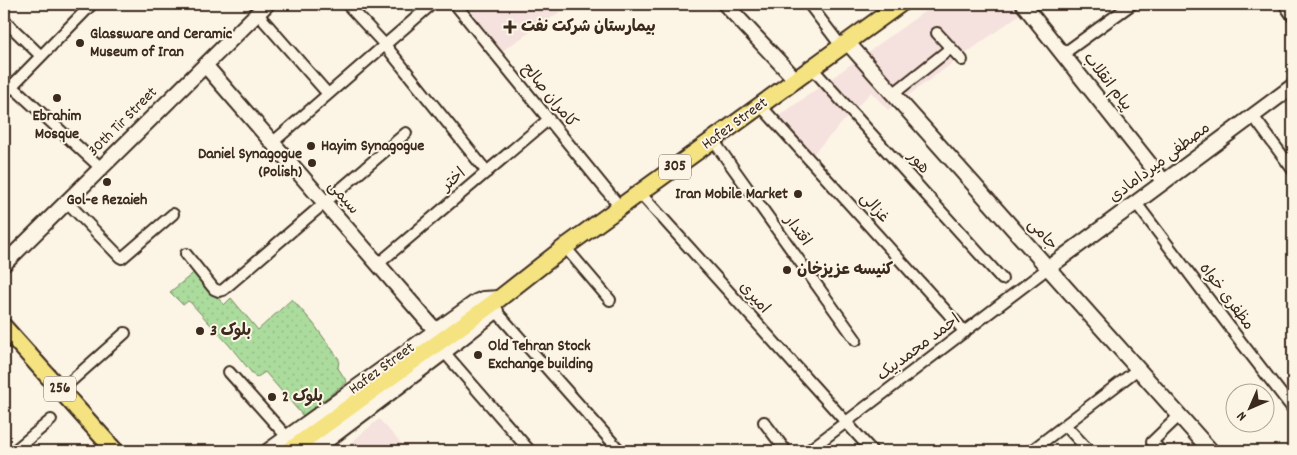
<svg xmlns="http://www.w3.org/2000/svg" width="1297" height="455" font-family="Dekko,'Playpen Sans Arabic',sans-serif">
	<defs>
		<pattern id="grass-dots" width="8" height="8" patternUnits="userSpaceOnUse" patternTransform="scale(1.25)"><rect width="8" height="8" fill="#abdc9d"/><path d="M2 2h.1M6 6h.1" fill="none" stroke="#94bd87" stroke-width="1.8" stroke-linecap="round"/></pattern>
	</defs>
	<rect width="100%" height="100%" fill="#fcf5e5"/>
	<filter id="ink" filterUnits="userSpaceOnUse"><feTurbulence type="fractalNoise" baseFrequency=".02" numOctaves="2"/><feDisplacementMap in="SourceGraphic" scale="10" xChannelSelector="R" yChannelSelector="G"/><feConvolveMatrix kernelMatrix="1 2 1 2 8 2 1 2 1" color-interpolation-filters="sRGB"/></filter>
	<g filter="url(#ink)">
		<path fill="#f5e1de" d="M 464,4 L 572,4 L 502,51 Z
			M 935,4 L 1034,4 L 888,110 L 871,92 L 812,155 L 779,116 Z
			M 379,419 L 408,451 L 341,451 Z"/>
		<path fill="url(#grass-dots)" stroke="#73835e" d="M 196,271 L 224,305 L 231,298 L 258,330 L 292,299 L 313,323 L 339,359 L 338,368 L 347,382 L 303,416 L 265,372 L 256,378 L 229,345 L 190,302 L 188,301 L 183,305 L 170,292 Z"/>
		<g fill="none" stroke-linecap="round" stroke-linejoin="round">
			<g stroke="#3b2a1e" stroke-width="14">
				<path id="street" d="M 347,4 L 385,45 L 487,172
					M 455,4 L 620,207
					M 809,4 L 841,46
					M 1284,4 L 1293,17
					M 257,13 L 328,94
					M 4,20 L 41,56
					M 937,33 L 962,60
					M 1063,54 L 1132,4
					M 812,68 L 1002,279
					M 12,86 L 101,168
					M 4,94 L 92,4
					M 893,94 L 951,48
					M 760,105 L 965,332
					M 1253,116 L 1293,170
					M 713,140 L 856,340
					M 272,143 L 432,4
					M 640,193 L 872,451
					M 67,202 L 120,257 L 122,258 L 173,214
					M 1136,203 L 1241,342 L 1293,409
					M 565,247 L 610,300
					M 186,254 L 214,289 L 219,291 L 223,290 L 406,133
					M 378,264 L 549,119
					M 496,311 L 620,451
					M 444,352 L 530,451
					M 229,372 L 287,437
					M 61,390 L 125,333
					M 764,422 L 786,451
					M 1065,425 L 1089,451
					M 14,451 L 51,420
					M 808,451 L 1048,268
					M 1031,451 L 1138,369
					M 1161,451 L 1152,442 L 1179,416"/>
			</g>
			<g stroke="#3b2a1e" stroke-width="18">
				<path id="secondary" d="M 725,4 L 796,80
					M 1023,4 L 1164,182
					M 847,42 L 1211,451
					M 205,65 L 436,331
					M 4,264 L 267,4
					M 1048,268 L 1293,86
					M 268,451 L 476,302 L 483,299 L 500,298
					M 313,451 L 444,352 L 496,311 L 491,304"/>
			</g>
			<g stroke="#3b2a1e" stroke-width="20">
				<path id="primary" d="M 4,327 L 115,451
					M 289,451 L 500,298 L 565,247 L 900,4"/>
			</g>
			<use href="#street" stroke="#fcf5e5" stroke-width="10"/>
			<use href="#secondary" stroke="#fcf5e5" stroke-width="14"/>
			<use href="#primary" stroke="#f5e382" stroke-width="16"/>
		</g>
	</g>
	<g fill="#3b2a1e" stroke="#fcf5e5" stroke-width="2">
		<path d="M507.5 19.5h5v5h5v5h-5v5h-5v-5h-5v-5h5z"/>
		<circle cx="80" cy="43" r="5"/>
		<circle cx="57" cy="98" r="5"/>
		<circle cx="311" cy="146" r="5"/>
		<circle cx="312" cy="163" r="5"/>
		<circle cx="107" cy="182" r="5"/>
		<circle cx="798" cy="194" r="5"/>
		<circle cx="787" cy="270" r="5"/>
		<circle cx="200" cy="331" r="5"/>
		<circle cx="478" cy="355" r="5"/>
		<circle cx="272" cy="397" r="5"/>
	</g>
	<g text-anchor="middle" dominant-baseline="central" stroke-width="4" stroke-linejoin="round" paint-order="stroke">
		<g fill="#fcf5e5" stroke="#75675a" stroke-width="1">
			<rect x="659" y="154.5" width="32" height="25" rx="4"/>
			<rect x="44" y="376.5" width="32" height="25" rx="4"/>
		</g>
		<g font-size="15" font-weight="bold" fill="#3b2a1e">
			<text x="675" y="167">305</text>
			<text x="60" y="389">256</text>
		</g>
		<g font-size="16" font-weight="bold" fill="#3b2a1e" stroke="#fcf5e5" text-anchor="start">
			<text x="521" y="27">بیمارستان شرکت نفت</text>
			<text x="90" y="34">Glassware and Ceramic<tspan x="90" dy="18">Museum of Iran</tspan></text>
			<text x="57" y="116" text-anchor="middle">Ebrahim<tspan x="57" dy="18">Mosque</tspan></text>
			<text x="321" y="146">Hayim Synagogue</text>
			<text x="302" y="154" text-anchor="end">Daniel Synagogue<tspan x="302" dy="18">(Polish)</tspan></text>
			<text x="788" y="194" text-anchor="end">Iran Mobile Market</text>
			<text x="107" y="200" text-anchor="middle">Gol-e Rezaieh</text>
			<text x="797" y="270">کنیسه عزیزخان</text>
			<text x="210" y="331">بلوک 3</text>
			<text x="488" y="346">Old Tehran Stock<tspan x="488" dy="18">Exchange building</tspan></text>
			<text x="282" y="397">بلوک 2</text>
		</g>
		<g font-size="16" fill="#3b2a1e" stroke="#fcf5e5">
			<text transform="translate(1107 82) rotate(52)">پیام انقلاب</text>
			<text transform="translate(549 96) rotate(51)">کامران صالح</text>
			<text transform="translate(123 122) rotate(-45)">30th Tir Street</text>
			<text transform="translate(735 124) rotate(-36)">Hafez Street</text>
			<text transform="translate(918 163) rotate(48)">هور</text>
			<text transform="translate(1160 163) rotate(-37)">مصطفی میردامادی</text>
			<text transform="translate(454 180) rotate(-40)">اختر</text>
			<text transform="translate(343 198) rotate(49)">سیمی</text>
			<text transform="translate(874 208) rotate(48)">غزالی</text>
			<text transform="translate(797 231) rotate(54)">اقتدار</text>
			<text transform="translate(1042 235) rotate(48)">جامی</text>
			<text transform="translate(1226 297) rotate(53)">مظفری خواه</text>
			<text transform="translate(754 298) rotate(48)">امیری</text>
			<text transform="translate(919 348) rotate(-37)">احمد محمدبیک</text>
			<text transform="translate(382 369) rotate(-36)">Hafez Street</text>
		</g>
	</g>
	<rect width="1297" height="455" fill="none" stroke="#fcf5e5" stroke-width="20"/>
	<rect x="10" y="10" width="1277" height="435" fill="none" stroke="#3b2a1e" stroke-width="2" filter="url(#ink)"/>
	<g transform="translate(1250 408) rotate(225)"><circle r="24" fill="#fcf5e5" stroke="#afa495"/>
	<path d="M0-4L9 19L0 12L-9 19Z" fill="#3b2a1e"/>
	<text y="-8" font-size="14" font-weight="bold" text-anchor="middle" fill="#3b2a1e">N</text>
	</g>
</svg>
